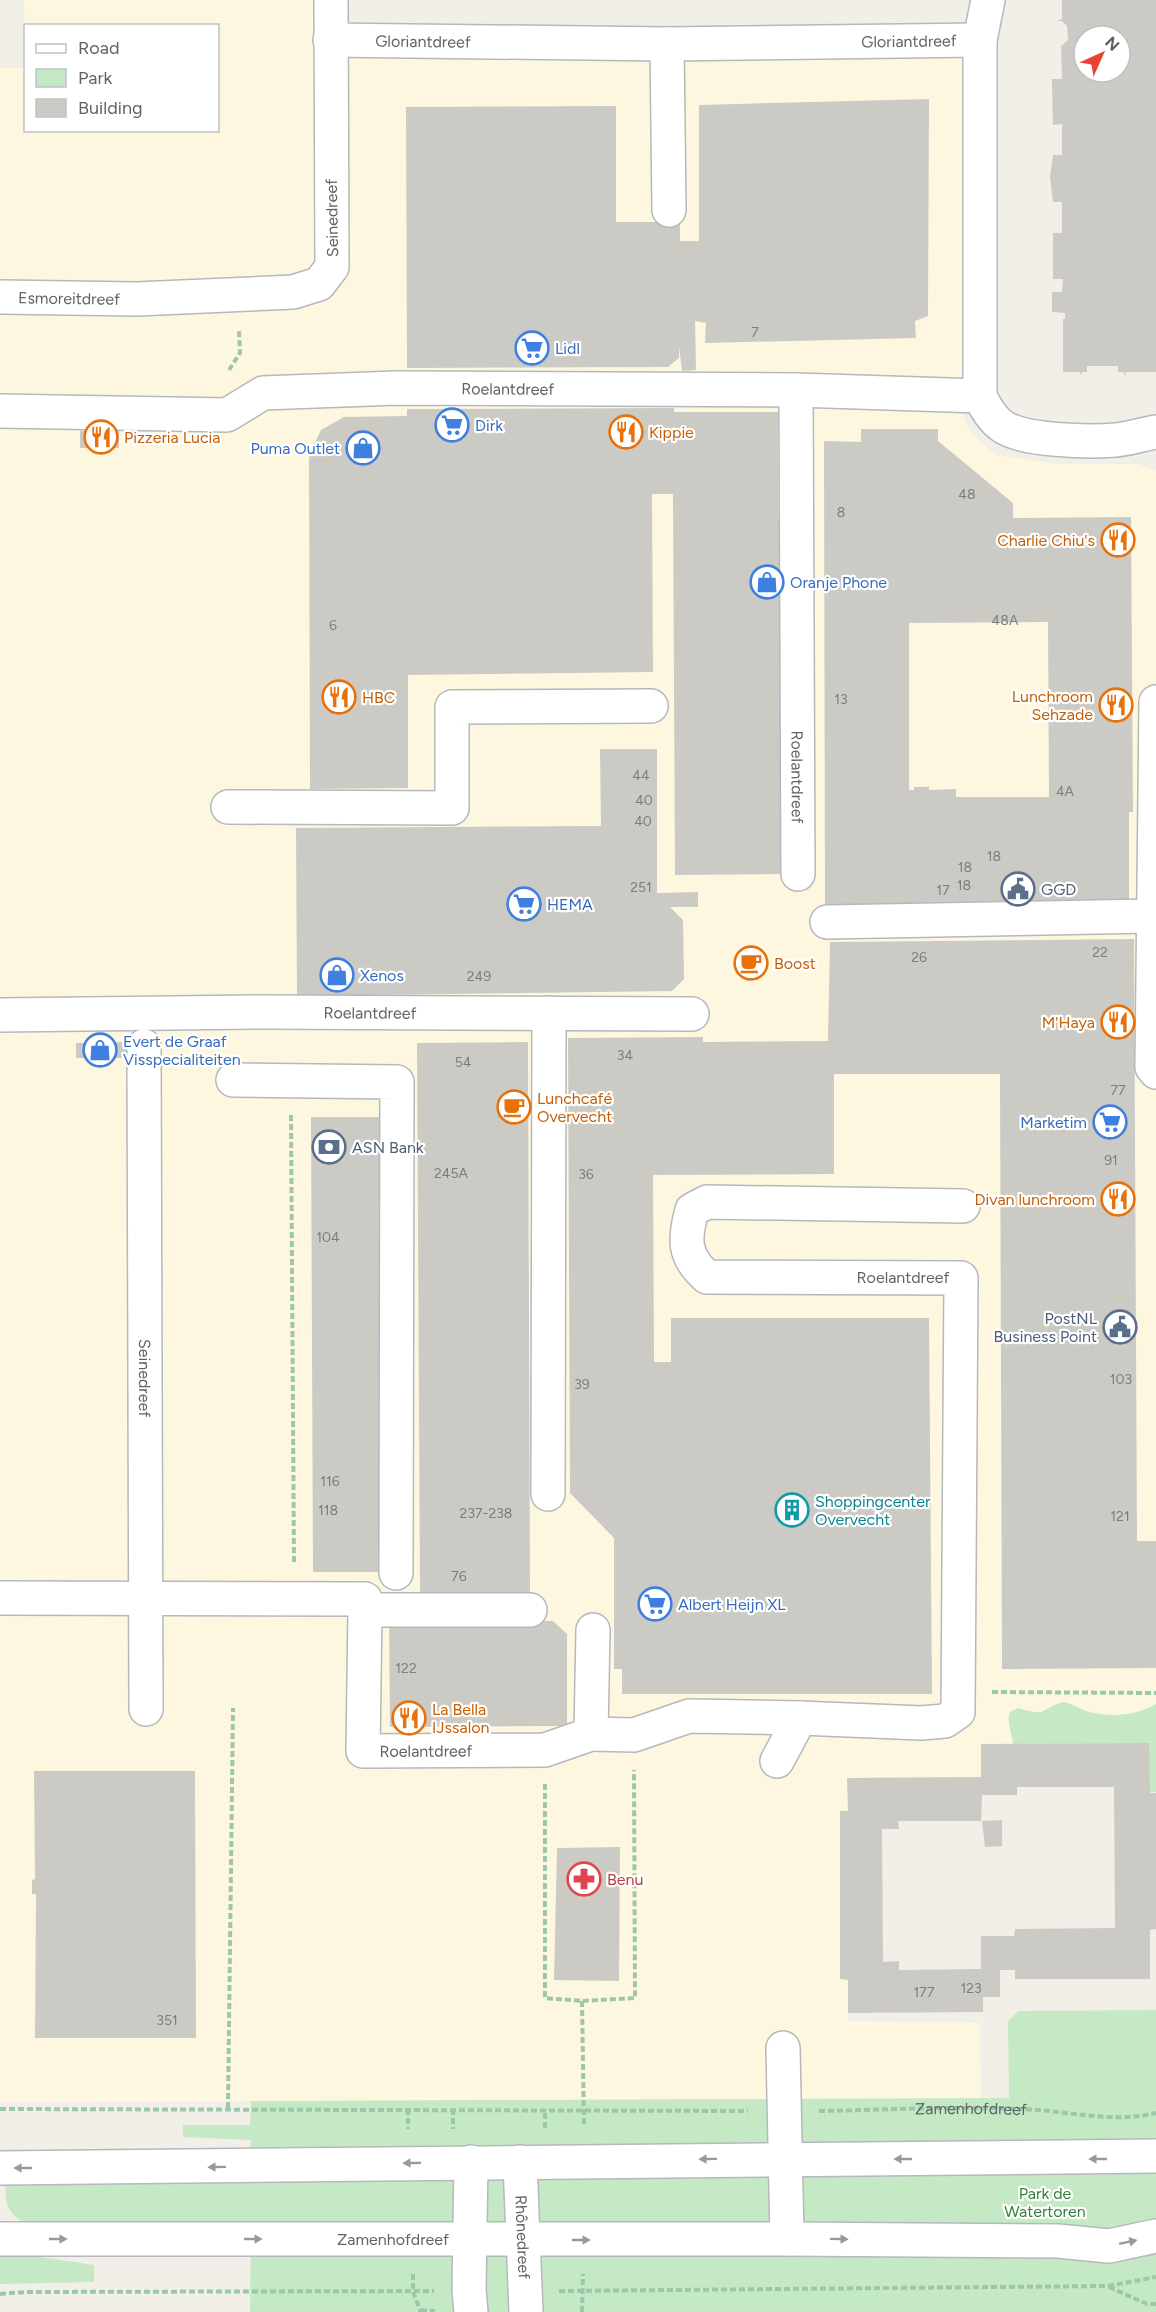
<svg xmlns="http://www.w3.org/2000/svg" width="1156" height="2312" font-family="Figtree,sans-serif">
	<rect width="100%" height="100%" fill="#f1efe8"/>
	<path fill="#fef7e0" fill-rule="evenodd" d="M 24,0 L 342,0 L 343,39 L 974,46 L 966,334 L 959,407 L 971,433 L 996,455 L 1056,464 L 1137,464 L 1156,471 L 1156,1724 L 1012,1728 L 1013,1744 L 981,1744 L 981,1777 L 848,1778 L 848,1811 L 840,1812 L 840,1979 L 848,1980 L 848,2021 L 980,2023 L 981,2099 L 0,2102 L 0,68 L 25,68 ZM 26,26 L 218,26 L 218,130 L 26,130 Z"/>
	<path fill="#c5e8c5" d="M 1063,1702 C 1071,1703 1078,1708 1086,1711 C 1109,1718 1135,1716 1156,1704 L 1156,1792 L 1149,1792 L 1149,1743 L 1013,1744 C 1012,1733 1006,1721 1010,1712 L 1018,1708 C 1050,1717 1037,1710 1063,1702 Z
		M 1156,2010 L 1156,2312 L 30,2312 L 250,2312 L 251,2227 L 28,2225 C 3,2211 5,2200 6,2173 L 251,2171 L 251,2140 L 183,2137 L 183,2125 L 250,2125 L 251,2101 L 1009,2098 L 1008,2021 L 1018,2011 Z
		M 0,2251 L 94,2265 L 94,2282 L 0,2284 Z"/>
	<path fill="#cccac5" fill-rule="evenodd" d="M 1062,0 L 1156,0 L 1156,372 L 1126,372 L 1125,377 L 1124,372 L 1118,372 L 1118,366 L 1087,366 L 1087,372 L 1082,372 L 1081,376 L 1080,372 L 1063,372 L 1063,319 L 1065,319 L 1065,313 L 1052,312 L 1052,292 L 1062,292 L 1063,279 L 1053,279 L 1053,233 L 1062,233 L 1062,202 L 1053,202 L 1050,177 L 1053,155 L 1062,155 L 1062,124 L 1053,125 L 1052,85 L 1052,79 L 1062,79 L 1061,46 L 1068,40 L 1067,26 L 1062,21 L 1057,21 L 1062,19 ZM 1084,36 L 1120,36 L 1120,72 L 1084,72 Z
		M 929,99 L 928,316 L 915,321 L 916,338 L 705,343 L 706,323 L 695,321 L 696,370 L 682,371 L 679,346 L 679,358 L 668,367 L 407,368 L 406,107 L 616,106 L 616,222 L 680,222 L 680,241 L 699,241 L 699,105 Z
		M 674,408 L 674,412 L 778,412 L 778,520 L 783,519 L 785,874 L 675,875 L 673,494 L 652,494 L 653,672 L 408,675 L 408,788 L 310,789 L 309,450 L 312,449 L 321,430 L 344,417 L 407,416 L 407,409 L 419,409 Z
		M 861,429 L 938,429 L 938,441 L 1013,503 L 1013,518 L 1131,517 L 1133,812 L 1129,812 L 1129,902 L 825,905 L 824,441 L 861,442 ZM 1048,622 L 1049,797 L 956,797 L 956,789 L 929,790 L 929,787 L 914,787 L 914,790 L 909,790 L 909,623 Z
		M 80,431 L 119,431 L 119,448 L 80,448 Z
		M 600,749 L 657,749 L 657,893 L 698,892 L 698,907 L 670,907 L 683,920 L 684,979 L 672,991 L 297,996 L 296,828 L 601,826 Z
		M 1134,939 L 1137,1541 L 1156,1541 L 1156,1668 L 1002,1669 L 1000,1074 L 834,1074 L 834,1174 L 653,1175 L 654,1362 L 671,1362 L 671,1318 L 929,1318 L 932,1694 L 622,1694 L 622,1669 L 614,1669 L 614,1538 L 570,1493 L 568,1038 L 703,1037 L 703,1042 L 828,1041 L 830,942 Z
		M 758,949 L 769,962 L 748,982 L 737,969 Z
		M 127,1042 L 127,1058 L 76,1058 L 76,1043 Z
		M 528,1042 L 530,1596 L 420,1596 L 417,1043 Z
		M 311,1117 L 383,1117 L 385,1572 L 313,1572 Z
		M 389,1621 L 553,1621 L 567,1634 L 567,1726 L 390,1727 Z
		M 1149,1743 L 1150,1793 L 1156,1793 L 1156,1929 L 1150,1930 L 1150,1979 L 1015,1979 L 1015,1970 L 1000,1970 L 1000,1997 L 983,1997 L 983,2012 L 848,2013 L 848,1980 L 840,1979 L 840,1811 L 848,1811 L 847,1778 L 981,1777 L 981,1744 ZM 1017,1787 L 1114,1787 L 1115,1928 L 1015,1929 L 1014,1936 L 981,1936 L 981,1969 L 899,1970 L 899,1961 L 883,1962 L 882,1829 L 899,1829 L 898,1821 L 981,1821 L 982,1795 L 1017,1795 Z
		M 34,1771 L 195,1771 L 196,2038 L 35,2038 L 36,1894 L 32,1894 L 32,1880 L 35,1879 Z
		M 1002,1820 L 1002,1846 L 985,1847 L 982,1821 Z
		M 620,1847 L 619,1981 L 554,1980 L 557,1848 Z"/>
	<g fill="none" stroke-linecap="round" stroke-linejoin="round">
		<g stroke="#b5b8bc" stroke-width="36">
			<g id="minor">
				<path id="s2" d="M 330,40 L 667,44 L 980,40 L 980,396 C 985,407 991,418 1002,426 C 1022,441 1089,442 1115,440 C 1129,439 1143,434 1156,432"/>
				<path d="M 980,40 L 988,0"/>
				<path d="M 667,44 L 669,210"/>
				<path id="s3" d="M 0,297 L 137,299 L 293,292 L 319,284 L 332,267 L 331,0"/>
				<path id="s4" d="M 796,390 L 798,874"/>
				<path id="s5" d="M 0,411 L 227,415 L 263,393 L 396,388 L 796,390 L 980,396"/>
				<path d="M 1156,702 L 1152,1067 L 1156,1072"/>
				<path d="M 228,807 L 452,808 L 452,707 L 651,706"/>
				<path d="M 827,922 L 1152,916"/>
				<path id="s6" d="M 0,1015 L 263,1012 L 692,1014"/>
				<path id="s7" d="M 144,1046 L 146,1709"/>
				<path d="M 233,1080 L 397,1082 L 396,1573"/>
				<path d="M 548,1494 L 549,1013"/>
				<path d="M 0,1598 L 365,1599 L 365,1610 L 530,1610"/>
				<path id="s8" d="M 365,1610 L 363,1751 L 545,1750 L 591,1734"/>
				<path d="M 593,1630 L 591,1734 L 634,1735 L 689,1716 L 800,1718"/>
				<path d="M 777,1761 L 800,1718 L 921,1723 L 945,1721 L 958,1712 L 961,1278 L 707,1277 C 683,1256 684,1239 692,1210 L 707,1202 L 963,1206"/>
				<path d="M 783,2048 L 787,2239"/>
				<path d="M 471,2162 L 469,2290 L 471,2312"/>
				<path id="s9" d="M 520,2162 L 526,2312"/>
				<path d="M 0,2168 L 1156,2156"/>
				<path id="s10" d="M 0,2239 L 787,2239 L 1058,2241 L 1109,2246 L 1156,2236"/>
			</g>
		</g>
		<g stroke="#9cc7a9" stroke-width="4" stroke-dasharray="6 3" stroke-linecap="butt">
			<path d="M 229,370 L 240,353 L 239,330"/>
			<path d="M 291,1115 L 294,1564"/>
			<path d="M 992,1692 L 1156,1693"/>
			<path d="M 545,1784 L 545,1998 L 582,2001 L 635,1998 L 634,1770"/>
			<path d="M 582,2001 L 584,2126"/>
			<path d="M 228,2108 L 233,1708"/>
			<path d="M 0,2109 L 748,2111"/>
			<path d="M 408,2109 L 408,2129"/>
			<path d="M 453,2109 L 453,2129"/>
			<path id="s1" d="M 819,2111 C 886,2110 953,2106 1020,2109 C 1066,2110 1111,2124 1156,2113"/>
			<path d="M 545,2128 L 545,2109"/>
			<path d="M 413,2274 L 413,2292 L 421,2312"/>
			<path d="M 1109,2287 L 1147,2304 L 1156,2304"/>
			<path d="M 559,2291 L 1108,2286 L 1156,2277"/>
			<path d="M 0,2294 L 26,2292 L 434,2291"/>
			<path d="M 421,2310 L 435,2311"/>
			<path d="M 582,2312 L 583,2274"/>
		</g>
		<use href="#minor" stroke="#fff" stroke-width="33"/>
	</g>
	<defs><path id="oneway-solid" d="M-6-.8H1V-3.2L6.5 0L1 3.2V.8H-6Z" transform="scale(1.5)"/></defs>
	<g fill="#979a9d">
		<use href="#oneway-solid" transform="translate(708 2159) rotate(179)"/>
		<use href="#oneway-solid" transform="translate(903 2159) rotate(-180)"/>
		<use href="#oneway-solid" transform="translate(1098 2159) rotate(-180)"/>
		<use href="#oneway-solid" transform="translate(412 2163) rotate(179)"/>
		<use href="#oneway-solid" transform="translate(217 2167) rotate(179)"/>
		<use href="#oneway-solid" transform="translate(23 2168) rotate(180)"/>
		<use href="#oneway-solid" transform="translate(58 2239)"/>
		<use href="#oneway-solid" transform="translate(253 2239)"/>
		<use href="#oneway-solid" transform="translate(839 2239) rotate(1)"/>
		<use href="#oneway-solid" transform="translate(581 2240)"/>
		<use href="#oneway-solid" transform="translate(1128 2242) rotate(-12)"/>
	</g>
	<defs>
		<g id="supermarket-ring" transform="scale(1.725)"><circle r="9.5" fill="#fff" stroke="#3f7fe0" stroke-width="1.5"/><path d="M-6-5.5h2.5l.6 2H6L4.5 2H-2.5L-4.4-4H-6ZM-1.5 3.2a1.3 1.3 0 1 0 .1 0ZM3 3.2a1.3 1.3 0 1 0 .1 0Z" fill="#3f7fe0"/></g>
		<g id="restaurant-ring" transform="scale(1.725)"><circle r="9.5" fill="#fff" stroke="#e8710a" stroke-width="1.5"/><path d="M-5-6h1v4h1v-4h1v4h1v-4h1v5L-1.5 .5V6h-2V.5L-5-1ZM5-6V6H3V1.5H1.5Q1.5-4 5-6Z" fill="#e8710a"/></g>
		<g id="shop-ring" transform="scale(1.725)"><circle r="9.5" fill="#fff" stroke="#3f7fe0" stroke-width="1.5"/><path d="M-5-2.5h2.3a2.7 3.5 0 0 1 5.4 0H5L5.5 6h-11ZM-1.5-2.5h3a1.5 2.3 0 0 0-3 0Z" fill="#3f7fe0"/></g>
		<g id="civic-ring" transform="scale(1.725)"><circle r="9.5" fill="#fff" stroke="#5c6f8a" stroke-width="1.5"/><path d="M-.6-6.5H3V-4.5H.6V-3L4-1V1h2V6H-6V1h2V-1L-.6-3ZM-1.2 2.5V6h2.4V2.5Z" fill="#5c6f8a"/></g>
		<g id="cafe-ring" transform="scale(1.725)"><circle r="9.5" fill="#fff" stroke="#e8710a" stroke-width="1.5"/><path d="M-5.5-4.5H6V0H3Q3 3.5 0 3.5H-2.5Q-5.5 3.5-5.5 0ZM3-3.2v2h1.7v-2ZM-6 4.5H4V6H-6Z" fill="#e8710a"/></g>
		<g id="bank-ring" transform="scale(1.725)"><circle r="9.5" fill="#fff" stroke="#5c6f8a" stroke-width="1.5"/><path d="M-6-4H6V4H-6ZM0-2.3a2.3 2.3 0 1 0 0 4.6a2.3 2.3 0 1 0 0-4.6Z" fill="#5c6f8a"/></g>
		<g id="building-ring" transform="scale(1.725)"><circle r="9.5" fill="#fff" stroke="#0f9aa8" stroke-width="1.5"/><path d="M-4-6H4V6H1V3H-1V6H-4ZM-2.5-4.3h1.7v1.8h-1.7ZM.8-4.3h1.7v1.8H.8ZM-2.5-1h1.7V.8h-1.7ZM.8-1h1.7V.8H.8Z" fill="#0f9aa8"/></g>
		<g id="pharmacy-ring" transform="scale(1.725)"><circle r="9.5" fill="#fff" stroke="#e0444e" stroke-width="1.5"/><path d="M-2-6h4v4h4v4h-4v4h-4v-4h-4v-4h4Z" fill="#e0444e"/></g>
	</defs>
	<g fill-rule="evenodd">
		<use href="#supermarket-ring" x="532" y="348"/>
		<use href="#supermarket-ring" x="452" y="425"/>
		<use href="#restaurant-ring" x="626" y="432"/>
		<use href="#restaurant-ring" x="101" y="437"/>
		<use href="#shop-ring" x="363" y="448"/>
		<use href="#restaurant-ring" x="1118" y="540"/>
		<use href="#shop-ring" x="767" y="582"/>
		<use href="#restaurant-ring" x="339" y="697"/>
		<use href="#restaurant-ring" x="1116" y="705"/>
		<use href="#civic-ring" x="1018" y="889"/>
		<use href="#supermarket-ring" x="524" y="904"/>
		<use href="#cafe-ring" x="751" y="963"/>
		<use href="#shop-ring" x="337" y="975"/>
		<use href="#restaurant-ring" x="1118" y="1022"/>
		<use href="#shop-ring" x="100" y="1050"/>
		<use href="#cafe-ring" x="514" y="1107"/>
		<use href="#supermarket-ring" x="1110" y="1122"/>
		<use href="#bank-ring" x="329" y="1147"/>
		<use href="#restaurant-ring" x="1118" y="1199"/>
		<use href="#civic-ring" x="1120" y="1327"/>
		<use href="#building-ring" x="792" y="1510"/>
		<use href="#supermarket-ring" x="655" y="1604"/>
		<use href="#restaurant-ring" x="409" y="1718"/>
		<use href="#pharmacy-ring" x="584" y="1879"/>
	</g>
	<g text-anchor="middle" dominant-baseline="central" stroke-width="4.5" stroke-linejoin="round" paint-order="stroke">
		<g font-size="14" fill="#7a7d7f">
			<text x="755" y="332">7</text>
			<text x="967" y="494">48</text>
			<text x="841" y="512">8</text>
			<text x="1005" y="620">48A</text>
			<text x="333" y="625">6</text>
			<text x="841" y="699">13</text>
			<text x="641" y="775">44</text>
			<text x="1065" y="791">4A</text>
			<text x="644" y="800">40</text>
			<text x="643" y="821">40</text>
			<text x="994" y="856">18</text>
			<text x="965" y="867">18</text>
			<text x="964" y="885">18</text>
			<text x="641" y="887">251</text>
			<text x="943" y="890">17</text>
			<text x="1100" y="952">22</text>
			<text x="919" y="957">26</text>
			<text x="479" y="976">249</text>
			<text x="625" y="1055">34</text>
			<text x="463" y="1062">54</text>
			<text x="1118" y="1090">77</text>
			<text x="1111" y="1160">91</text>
			<text x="451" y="1173">245A</text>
			<text x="586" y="1174">36</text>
			<text x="328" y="1237">104</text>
			<text x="1121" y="1379">103</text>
			<text x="582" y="1384">39</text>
			<text x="330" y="1481">116</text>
			<text x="328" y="1510">118</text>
			<text x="486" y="1513">237-238</text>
			<text x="1120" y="1516">121</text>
			<text x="459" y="1576">76</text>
			<text x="406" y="1668">122</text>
			<text x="971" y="1988">123</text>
			<text x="924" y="1992">177</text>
			<text x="167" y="2020">351</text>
		</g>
		<g font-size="16" fill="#5f6368" stroke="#fff">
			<text stroke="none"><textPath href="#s2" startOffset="93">Gloriantdreef</textPath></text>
			<text stroke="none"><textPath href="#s2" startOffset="579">Gloriantdreef</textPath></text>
			<text transform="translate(332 218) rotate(-91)">Seinedreef</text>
			<text stroke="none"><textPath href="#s3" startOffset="69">Esmoreitdreef</textPath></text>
			<text stroke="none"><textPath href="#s5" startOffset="514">Roelantdreef</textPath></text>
			<text stroke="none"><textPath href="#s4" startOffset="387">Roelantdreef</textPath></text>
			<text stroke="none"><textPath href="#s6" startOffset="370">Roelantdreef</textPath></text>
			<text x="903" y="1277">Roelantdreef</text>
			<text stroke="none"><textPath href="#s7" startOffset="332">Seinedreef</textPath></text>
			<text stroke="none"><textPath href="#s8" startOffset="204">Roelantdreef</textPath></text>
			<text stroke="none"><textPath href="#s1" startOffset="152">Zamenhofdreef</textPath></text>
			<text stroke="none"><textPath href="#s9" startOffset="75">Rhônedreef</textPath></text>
			<text stroke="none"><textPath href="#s10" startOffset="393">Zamenhofdreef</textPath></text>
		</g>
		<g font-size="16" fill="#366cbe" stroke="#fff" text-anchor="start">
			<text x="555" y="348">Lidl</text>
			<text x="475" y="425">Dirk</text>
			<text x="340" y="448" text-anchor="end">Puma Outlet</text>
			<text x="790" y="582">Oranje Phone</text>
			<text x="547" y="904">HEMA</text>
			<text x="360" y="975">Xenos</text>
			<text x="123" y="1041">Evert de Graaf<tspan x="123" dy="18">Visspecialiteiten</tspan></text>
			<text x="1087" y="1122" text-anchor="end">Marketim</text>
			<text x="678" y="1604">Albert Heijn XL</text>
		</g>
		<g font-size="16" fill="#c56008" stroke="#fff" text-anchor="start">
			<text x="649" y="432">Kippie</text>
			<text x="124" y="437">Pizzeria Lucia</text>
			<text x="1095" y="540" text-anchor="end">Charlie Chiu's</text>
			<text x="1093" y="696" text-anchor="end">Lunchroom<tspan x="1093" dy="18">Sehzade</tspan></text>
			<text x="362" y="697">HBC</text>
			<text x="774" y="963">Boost</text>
			<text x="1095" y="1022" text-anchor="end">M'Haya</text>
			<text x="537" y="1098">Lunchcafé<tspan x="537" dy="18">Overvecht</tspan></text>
			<text x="1095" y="1199" text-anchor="end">Divan lunchroom</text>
			<text x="432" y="1709">La Bella<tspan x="432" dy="18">IJssalon</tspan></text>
		</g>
		<g font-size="16" fill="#4e5e75" stroke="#fff" text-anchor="start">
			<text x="1041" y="889">GGD</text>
			<text x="352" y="1147">ASN Bank</text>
			<text x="1097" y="1318" text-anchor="end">PostNL<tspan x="1097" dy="18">Business Point</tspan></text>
		</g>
		<g font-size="16" fill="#0d838f" stroke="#fff" text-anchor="start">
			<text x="815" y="1501">Shoppingcenter<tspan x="815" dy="18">Overvecht</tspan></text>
		</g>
		<g font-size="16" fill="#be3a42" stroke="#fff" text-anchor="start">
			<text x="607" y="1879">Benu</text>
		</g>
		<g font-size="16" fill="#348238" stroke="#fff">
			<text x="1045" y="2193">Park de<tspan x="1045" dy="18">Watertoren</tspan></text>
		</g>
	</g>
	<rect x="24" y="24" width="195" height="108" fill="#ffffff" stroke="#bfc1c3" stroke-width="1.5"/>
	<rect x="36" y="44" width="30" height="9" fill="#ffffff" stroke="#bfc1c3" stroke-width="1.5"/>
	<text x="78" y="54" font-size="18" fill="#5f6368">Road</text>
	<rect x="36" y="69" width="30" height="18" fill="#c5e8c5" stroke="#bfc1c3" stroke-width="1.5"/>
	<text x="78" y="84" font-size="18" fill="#5f6368">Park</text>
	<rect x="36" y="99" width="30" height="18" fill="#cccac5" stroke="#bfc1c3" stroke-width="1.5"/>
	<text x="78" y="114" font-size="18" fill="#5f6368">Building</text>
	<g transform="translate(1102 54) rotate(45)"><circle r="28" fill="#ffffff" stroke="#bfc1c3" stroke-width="1.5"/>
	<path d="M0-4.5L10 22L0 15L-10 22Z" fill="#ea4335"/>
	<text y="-9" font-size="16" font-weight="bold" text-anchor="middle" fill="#5f6368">N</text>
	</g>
</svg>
